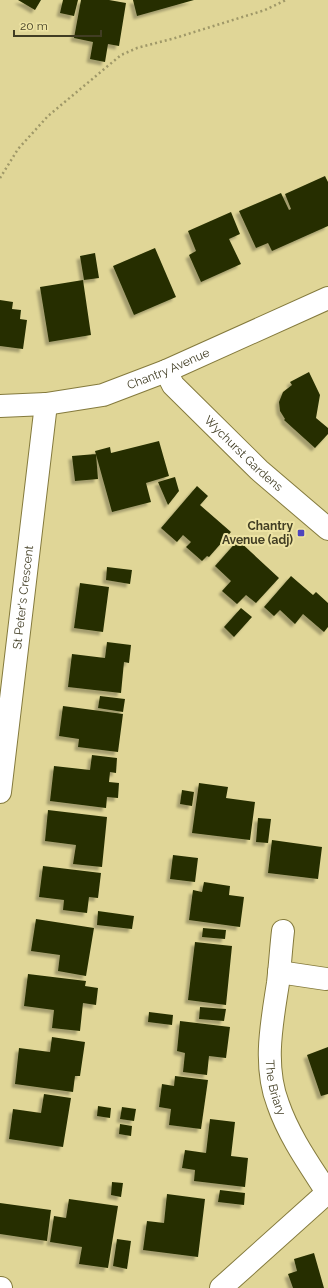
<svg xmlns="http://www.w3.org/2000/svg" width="328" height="1288" font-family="Raleway,sans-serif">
	<defs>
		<filter id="shadow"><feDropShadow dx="-3.5" dy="3.5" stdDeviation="1" flood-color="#0004"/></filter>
	</defs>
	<rect width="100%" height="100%" fill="#e0d697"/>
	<path fill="#262f00" filter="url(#shadow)" d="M 18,0 L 41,0 L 35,10 Z
		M 63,0 L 78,0 L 74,16 L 60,13 Z
		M 81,0 L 109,0 L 126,3 L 119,46 L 108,44 L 105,62 L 90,59 L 93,42 L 74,38 Z
		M 133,0 L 194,0 L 137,16 Z
		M 325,176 L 328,182 L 328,226 L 272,251 L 268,243 L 256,248 L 239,211 L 281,193 L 289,210 L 291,209 L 285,194 Z
		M 231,212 L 240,234 L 229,239 L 241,264 L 201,282 L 189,255 L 196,251 L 188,231 Z
		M 155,248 L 176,297 L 134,315 L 113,266 Z
		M 95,253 L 99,278 L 84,280 L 80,256 Z
		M 83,280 L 91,335 L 49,342 L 40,287 Z
		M 0,300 L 13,302 L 12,309 L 21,310 L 20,319 L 27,320 L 23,349 L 0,346 Z
		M 309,372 L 320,395 L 316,418 L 328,428 L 328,434 L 315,448 L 284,420 L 285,419 L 280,411 L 279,402 L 283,392 L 292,385 L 290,382 Z
		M 159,441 L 169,476 L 146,483 L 151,502 L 112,512 L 95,451 L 110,447 L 111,453 Z
		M 96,454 L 98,479 L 75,481 L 72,456 Z
		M 175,477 L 179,491 L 168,505 L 158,482 Z
		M 197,486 L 208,496 L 200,505 L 231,532 L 209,557 L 207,556 L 202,561 L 186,547 L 191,542 L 183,535 L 177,542 L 161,528 Z
		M 238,540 L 279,578 L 256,603 L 246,595 L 237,604 L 222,591 L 231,581 L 215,566 Z
		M 107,567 L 132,570 L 130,584 L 106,580 Z
		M 291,576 L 313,595 L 316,592 L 328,603 L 328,627 L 324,632 L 303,614 L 295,624 L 280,610 L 274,616 L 264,607 Z
		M 80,583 L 109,587 L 103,632 L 74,628 Z
		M 241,608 L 252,617 L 234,637 L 224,627 Z
		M 107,642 L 131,645 L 129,663 L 124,662 L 121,693 L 68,687 L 72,654 L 105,658 Z
		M 100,696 L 125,699 L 123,712 L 98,708 Z
		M 63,706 L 123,714 L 118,752 L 78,747 L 79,739 L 59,736 Z
		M 92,755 L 117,758 L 116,773 L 110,772 L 109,782 L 119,783 L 118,798 L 107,797 L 106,808 L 50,801 L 54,766 L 90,770 Z
		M 199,783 L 228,787 L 226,798 L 255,802 L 250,840 L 192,833 Z
		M 182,790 L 194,792 L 192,806 L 180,804 Z
		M 48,810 L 107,817 L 102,867 L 73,864 L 76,845 L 45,841 Z
		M 258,818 L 271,819 L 268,843 L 256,842 Z
		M 272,840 L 322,847 L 318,879 L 268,873 Z
		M 173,855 L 198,858 L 195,882 L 170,879 Z
		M 43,866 L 101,873 L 98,898 L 89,897 L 87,913 L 63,910 L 64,900 L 39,897 Z
		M 204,882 L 230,886 L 229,895 L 244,897 L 240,927 L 189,920 L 193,890 L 202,892 Z
		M 98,911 L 134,916 L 132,929 L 97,925 Z
		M 36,919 L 94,928 L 86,976 L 58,971 L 60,955 L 31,951 Z
		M 203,928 L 226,930 L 225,939 L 202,937 Z
		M 195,942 L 232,946 L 226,1005 L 188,1000 Z
		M 28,974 L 86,981 L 85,986 L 98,988 L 96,1005 L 83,1003 L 80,1031 L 52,1028 L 54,1010 L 24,1006 Z
		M 200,1007 L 226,1009 L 224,1021 L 199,1019 Z
		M 149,1012 L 173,1015 L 172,1025 L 148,1022 Z
		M 180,1021 L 230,1027 L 226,1058 L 209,1056 L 207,1075 L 183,1072 L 185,1053 L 177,1051 Z
		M 52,1037 L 85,1042 L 80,1076 L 75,1076 L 73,1092 L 15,1084 L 19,1048 L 50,1052 Z
		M 328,1047 L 328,1094 L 321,1096 L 307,1055 Z
		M 175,1076 L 208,1080 L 201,1129 L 169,1125 L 171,1109 L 159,1107 L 162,1084 L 174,1086 Z
		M 44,1094 L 71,1098 L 63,1147 L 9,1139 L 13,1109 L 41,1113 Z
		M 98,1106 L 111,1108 L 110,1118 L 97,1116 Z
		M 122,1107 L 136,1109 L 134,1121 L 120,1119 Z
		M 210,1119 L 235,1122 L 231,1156 L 248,1158 L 245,1187 L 194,1181 L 195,1170 L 182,1168 L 185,1150 L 206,1153 Z
		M 120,1124 L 132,1126 L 131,1136 L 119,1134 Z
		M 112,1182 L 123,1183 L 121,1197 L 111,1195 Z
		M 220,1190 L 245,1193 L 244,1205 L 218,1202 Z
		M 167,1194 L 205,1199 L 198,1257 L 143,1250 L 147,1221 L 164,1223 Z
		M 69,1199 L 118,1206 L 108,1268 L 79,1264 L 82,1247 L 50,1242 L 54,1216 L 66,1218 Z
		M 0,1203 L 51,1210 L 47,1241 L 0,1234 Z
		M 117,1239 L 131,1241 L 127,1269 L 113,1266 Z
		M 314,1253 L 324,1288 L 293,1288 L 288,1274 L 297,1271 L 294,1259 Z"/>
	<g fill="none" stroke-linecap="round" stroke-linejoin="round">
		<g stroke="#847a3d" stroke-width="24">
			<g id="street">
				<path id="s1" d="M 166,371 L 173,385 L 259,470 L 328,529"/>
				<path id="s2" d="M 0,406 L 46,404 L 103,395 L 166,371 L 328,298"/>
				<path id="s3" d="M 0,792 L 46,404"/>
				<path id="s4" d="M 283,931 C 281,948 280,966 278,983 C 272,1022 263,1065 278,1104 C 289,1136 309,1164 327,1192"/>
				<path d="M 279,972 L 326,979"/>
				<path d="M 0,1288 L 1,1288"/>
				<path d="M 221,1288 L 328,1192"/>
			</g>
		</g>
		<path stroke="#9f9868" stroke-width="2.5" stroke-dasharray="2 3" stroke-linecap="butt" d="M 0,178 L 18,149 L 48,116 L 121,55 L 137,48 L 175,38 L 265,10 L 286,0"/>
		<use href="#street" stroke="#fff" stroke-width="22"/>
	</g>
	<rect fill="#4f45bc" stroke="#ede3a3" stroke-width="1.5" x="297" y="529" width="8" height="8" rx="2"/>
	<g text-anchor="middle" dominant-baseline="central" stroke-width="4" stroke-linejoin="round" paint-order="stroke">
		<g font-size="12" fill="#413d23" stroke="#ede3a3">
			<text stroke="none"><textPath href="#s2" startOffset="174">Chantry Avenue</textPath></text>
			<text stroke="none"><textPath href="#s1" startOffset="114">Wychurst Gardens</textPath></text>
			<text stroke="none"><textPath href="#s3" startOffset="196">St Peter's Crescent</textPath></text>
			<text stroke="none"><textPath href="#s4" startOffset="158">The Briary</textPath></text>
		</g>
		<g font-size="12" font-weight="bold" fill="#413d23" stroke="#ede3a3" text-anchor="end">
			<text x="293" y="526">Chantry<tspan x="293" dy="14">Avenue (adj)</tspan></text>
		</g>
	</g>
	<path d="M14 30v6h87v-6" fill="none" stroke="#413d23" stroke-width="2"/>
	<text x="20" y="30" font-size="12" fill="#413d23" stroke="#ede3a3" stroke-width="3" paint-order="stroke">20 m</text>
</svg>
